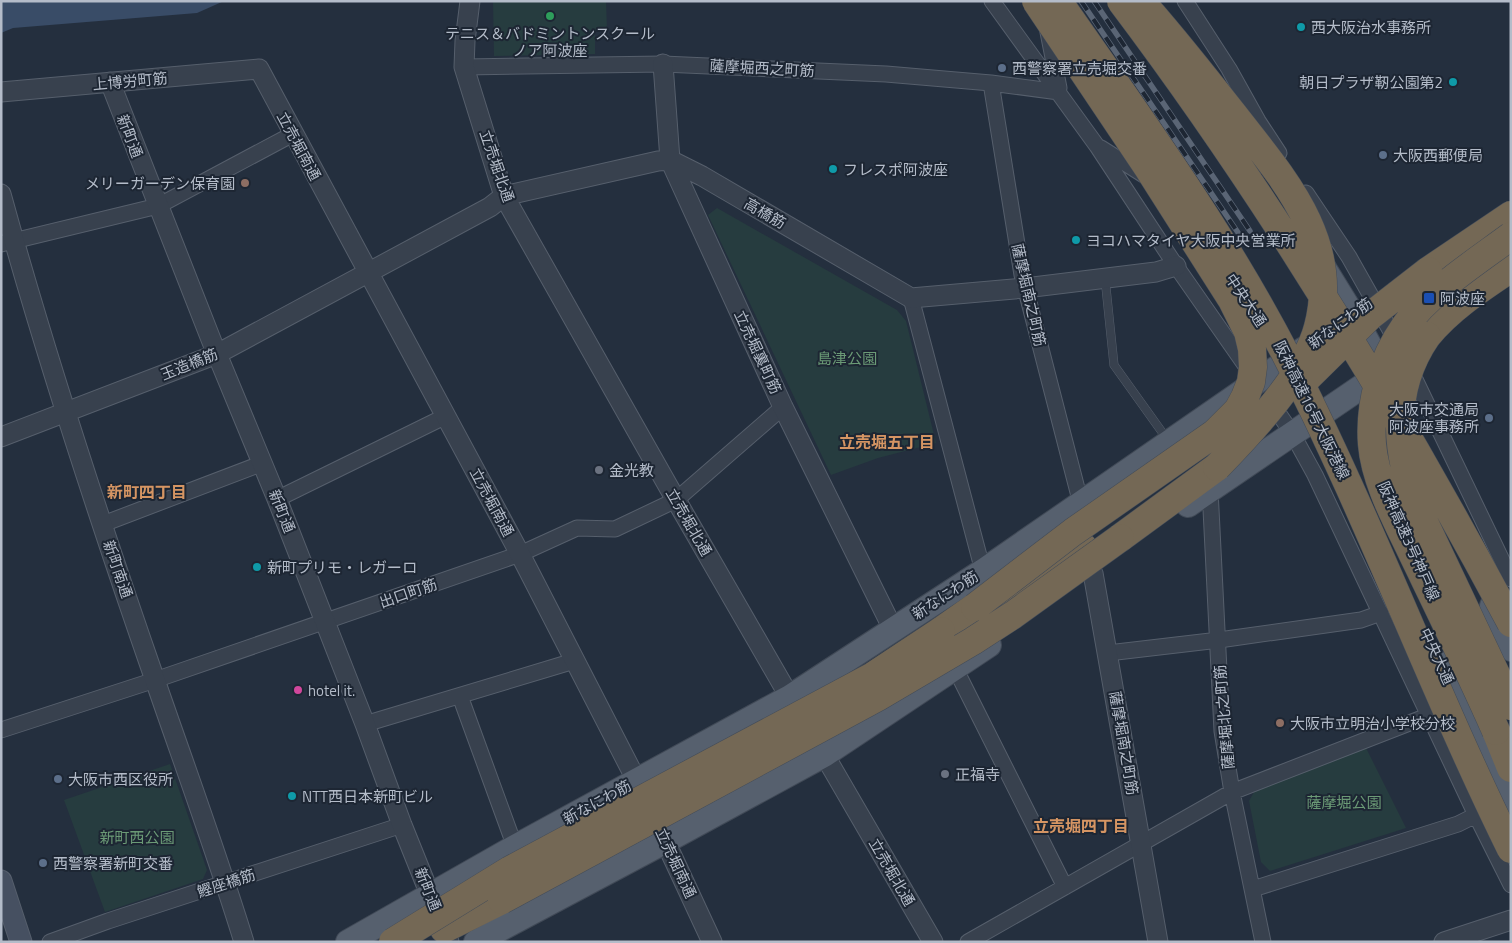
<svg xmlns="http://www.w3.org/2000/svg" width="1512" height="943" font-family="'Titillium Web','Noto Sans JP',sans-serif">
	<rect width="100%" height="100%" fill="#242f3e"/>
	<path fill="#263c3f" d="M 493,1 L 606,1 L 607,31 L 595,31 L 595,54 L 494,56 Z
		M 717,208 L 897,310 L 906,321 L 936,443 L 878,458 L 831,475 L 708,215 Z
		M 1365,746 L 1406,828 L 1270,871 L 1261,862 L 1249,801 L 1254,792 Z
		M 170,764 L 207,870 L 203,879 L 105,912 L 64,800 Z"/>
	<path fill="#394c67" d="M 1,1 L 224,1 L 197,13 L 13,28 L 1,33 Z"/>
	<g fill="none" stroke-linecap="round" stroke-linejoin="round">
		<g stroke="#565f6c" stroke-width="9">
			<path id="service" d="M 1105,278 L 1114,365 L 1167,439"/>
		</g>
		<g stroke="#565f6c" stroke-width="17">
			<path id="minor" d="M 992,1 L 1097,146 L 1176,266 L 1250,372
				M 1185,1 L 1229,69 L 1258,121 L 1279,153
				M 1047,27 L 1059,88
				M 464,67 L 663,64 L 886,74 L 991,83 L 1059,92
				M 991,83 L 1022,275 L 1081,504
				M 1101,148 L 1147,177
				M 1306,193 L 1349,257 L 1398,344
				M 1,244 L 158,206 L 293,134
				M 911,298 L 983,571
				M 1410,369 L 1511,579
				M 1270,401 L 1292,433 L 1315,475 L 1476,815 L 1511,885
				M 1210,489 L 1222,731 L 1232,792 L 1263,942
				M 277,499 L 446,416
				M 103,524 L 263,463
				M 1108,653 L 1219,640 L 1361,620 L 1381,613
				M 955,668 L 1065,887
				M 460,696 L 515,847
				M 365,724 L 574,661
				M 1,730 L 155,680 L 520,554 L 577,528 L 615,529 L 676,500 L 783,407
				M 1253,889 L 1458,824 L 1476,815
				M 50,942 L 108,921 L 402,825
				M 968,942 L 1232,792 L 1430,715"/>
		</g>
		<g stroke="#565f6c" stroke-width="21">
			<path id="tertiary" d="M 470,1 L 465,41 L 464,67 L 504,196 L 676,500 L 796,708
				M 663,64 L 670,160 L 783,407 L 893,629
				M 110,82 L 212,342 L 277,499 L 365,724 L 402,825 L 449,942
				M 1,92 L 259,69 L 520,554 L 643,793
				M 1,194 C 46,358 99,519 155,680 C 185,767 217,854 244,942
				M 1,437 L 217,354 L 490,207 L 504,196 L 658,161 L 670,160 L 702,176 L 911,298 L 1025,288 L 1156,272 L 1176,266
				M 1093,573 L 1158,942
				M 818,744 L 933,942
				M 660,830 L 712,942
				M 1444,942 L 1511,920"/>
		</g>
		<g stroke="#565f6c" stroke-width="23">
			<path id="secondary" d="M 1,881 L 21,942"/>
		</g>
		<g stroke="#414a57" stroke-width="26">
			<path id="primary" d="M 1319,260 L 1353,315 L 1384,372
				M 1188,505 L 1389,368
				M 1492,606 L 1511,649
				M 1441,664 L 1511,809
				M 348,942 L 515,847 L 790,697 L 983,571 L 1304,349
				M 476,942 L 666,841 L 824,755 L 989,645"/>
		</g>
		<g stroke="#434c59" stroke-width="29">
			<path id="motorway" d="M 1428,271 L 1511,215
				M 1427,336 C 1450,308 1481,288 1511,268
				M 1120,538 L 1217,467
				M 941,631 L 975,607 L 1083,547
				M 1496,731 L 1511,768
				M 444,929 L 502,900"/>
		</g>
		<use href="#service" stroke="#38414e" stroke-width="8"/>
		<use href="#minor" stroke="#38414e" stroke-width="15"/>
		<use href="#tertiary" stroke="#38414e" stroke-width="19"/>
		<use href="#secondary" stroke="#465061" stroke-width="21"/>
		<use href="#primary" stroke="#56606e" stroke-width="24"/>
		<use href="#motorway" stroke="#746855" stroke-width="28"/>
		<g stroke="#5a6575" stroke-width="5.5">
			<path id="rail" d="M 1081,1 L 1241,237
				M 1094,1 L 1250,231"/>
		</g>
		<use href="#rail" stroke="#1d2633" stroke-width="4" stroke-dasharray="11" stroke-linecap="butt"/>
		<g stroke="#434c59" stroke-width="29" stroke-linecap="butt">
			<path id="motorway-bridge" d="M 1058,1 C 1138,116 1222,231 1286,355 C 1369,516 1431,687 1511,849
				M 1121,1 C 1269,197 1396,407 1511,623
				M 1145,6 C 1176,41 1205,78 1234,115 C 1283,178 1341,241 1318,327 C 1306,374 1250,433 1217,467
				M 1427,336 C 1387,394 1396,462 1424,522 L 1511,706
				M 1300,385 L 1370,316 L 1428,271
				M 975,607 L 1073,532 L 1215,433 L 1238,410 L 1245,397 L 1251,382 L 1253,367 L 1252,349 L 1248,332 L 1232,300 L 1148,168 L 1036,1
				M 1496,731 C 1470,672 1442,615 1414,557 C 1398,523 1375,482 1372,444 C 1369,404 1381,360 1405,326 C 1429,292 1476,262 1511,236
				M 502,900 L 878,697 L 973,641 L 1013,615 L 1120,538
				M 393,942 L 510,870 L 873,676 L 941,631"/>
		</g>
		<use href="#motorway-bridge" stroke="#746855" stroke-width="28"/>
	</g>
	<circle fill="#2e9e5b" stroke="#1d2633" stroke-width="2" cx="550" cy="16" r="5"/>
	<g fill="#0f9aa8" stroke="#1d2633" stroke-width="2">
		<circle cx="1301" cy="27" r="5"/>
		<circle cx="1453" cy="82" r="5"/>
		<circle cx="833" cy="169" r="5"/>
		<circle cx="1076" cy="240" r="5"/>
		<circle cx="257" cy="567" r="5"/>
		<circle cx="292" cy="796" r="5"/>
	</g>
	<g fill="#5c6f8a" stroke="#1d2633" stroke-width="2">
		<circle cx="1002" cy="68" r="5"/>
		<circle cx="1383" cy="155" r="5"/>
		<circle cx="1489" cy="418" r="5"/>
		<circle cx="58" cy="779" r="5"/>
		<circle cx="43" cy="863" r="5"/>
	</g>
	<g fill="#8d6e63" stroke="#1d2633" stroke-width="2">
		<circle cx="245" cy="183" r="5"/>
		<circle cx="1280" cy="723" r="5"/>
	</g>
	<rect fill="#1a4fb4" stroke="#1d2633" stroke-width="2" x="1423" y="292" width="12" height="12" rx="2.5"/>
	<g fill="#6b7280" stroke="#1d2633" stroke-width="2">
		<circle cx="599" cy="470" r="5"/>
		<circle cx="945" cy="774" r="5"/>
	</g>
	<circle fill="#d1479c" stroke="#1d2633" stroke-width="2" cx="298" cy="690" r="5"/>
	<g text-anchor="middle" dominant-baseline="central" stroke-width="4" stroke-linejoin="round" paint-order="stroke">
		<g font-size="15" fill="#b4bcc9" stroke="#1d2633" text-anchor="start">
			<text x="1311" y="27">西大阪治水事務所</text>
			<text x="550" y="33" text-anchor="middle">テニス＆バドミントンスクール<tspan x="550" dy="17">ノア阿波座</tspan></text>
			<text x="1012" y="68">西警察署立売堀交番</text>
			<text x="1443" y="82" text-anchor="end">朝日プラザ靭公園第2</text>
			<text x="1393" y="155">大阪西郵便局</text>
			<text x="843" y="169">フレスポ阿波座</text>
			<text x="235" y="183" text-anchor="end">メリーガーデン保育園</text>
			<text x="1086" y="240">ヨコハマタイヤ大阪中央営業所</text>
			<text x="1440" y="298">阿波座</text>
			<text x="1479" y="409" text-anchor="end">大阪市交通局<tspan x="1479" dy="17">阿波座事務所</tspan></text>
			<text x="609" y="470">金光教</text>
			<text x="267" y="567">新町プリモ・レガーロ</text>
			<text x="308" y="690">hotel it.</text>
			<text x="1290" y="723">大阪市立明治小学校分校</text>
			<text x="955" y="774">正福寺</text>
			<text x="68" y="779">大阪市西区役所</text>
			<text x="302" y="796">NTT西日本新町ビル</text>
			<text x="53" y="863">西警察署新町交番</text>
		</g>
		<g font-size="15" fill="#b4bcc9" stroke="#1d2633">
			<text transform="translate(762 68) rotate(3)">薩摩堀西之町筋</text>
			<text transform="translate(130 81) rotate(-5)">上博労町筋</text>
			<text transform="translate(130 136) rotate(69)">新町通</text>
			<text transform="translate(299 146) rotate(62)">立売堀南通</text>
			<text transform="translate(497 166) rotate(71)">立売堀北通</text>
			<text transform="translate(765 213) rotate(30)">高橋筋</text>
			<text transform="translate(1029 295) rotate(77)">薩摩堀南之町筋</text>
			<text transform="translate(1246 300) rotate(56)">中央大通</text>
			<text transform="translate(1340 323) rotate(-36)">新なにわ筋</text>
			<text transform="translate(758 352) rotate(65)">立売堀裏町筋</text>
			<text transform="translate(189 364) rotate(-22)">玉造橋筋</text>
			<text transform="translate(1312 410) rotate(64)">阪神高速16号大阪港線</text>
			<text transform="translate(492 502) rotate(62)">立売堀南通</text>
			<text transform="translate(282 511) rotate(68)">新町通</text>
			<text transform="translate(689 522) rotate(60)">立売堀北通</text>
			<text transform="translate(1409 541) rotate(66)">阪神高速3号神戸線</text>
			<text transform="translate(118 569) rotate(71)">新町南通</text>
			<text transform="translate(408 593) rotate(-19)">出口町筋</text>
			<text transform="translate(945 595) rotate(-33)">新なにわ筋</text>
			<text transform="translate(1437 656) rotate(65)">中央大通</text>
			<text transform="translate(1224 717) rotate(-95)">薩摩堀北之町筋</text>
			<text transform="translate(1124 743) rotate(80)">薩摩堀南之町筋</text>
			<text transform="translate(597 802) rotate(-29)">新なにわ筋</text>
			<text transform="translate(676 863) rotate(65)">立売堀南通</text>
			<text transform="translate(892 872) rotate(60)">立売堀北通</text>
			<text transform="translate(226 883) rotate(-18)">鰹座橋筋</text>
			<text transform="translate(428 889) rotate(68)">新町通</text>
		</g>
		<g font-size="15" fill="#6b9a76" stroke="#1d2633">
			<text x="847" y="358">島津公園</text>
			<text x="1344" y="802">薩摩堀公園</text>
			<text x="137" y="837">新町西公園</text>
		</g>
		<g font-size="16" font-weight="bold" fill="#d59563" stroke="#1d2633">
			<text x="887" y="442">立売堀五丁目</text>
			<text x="147" y="492">新町四丁目</text>
			<text x="1081" y="826">立売堀四丁目</text>
		</g>
	</g>
	<rect width="1512" height="943" fill="none" stroke="#b4bcc9" stroke-width="5"/>
</svg>
